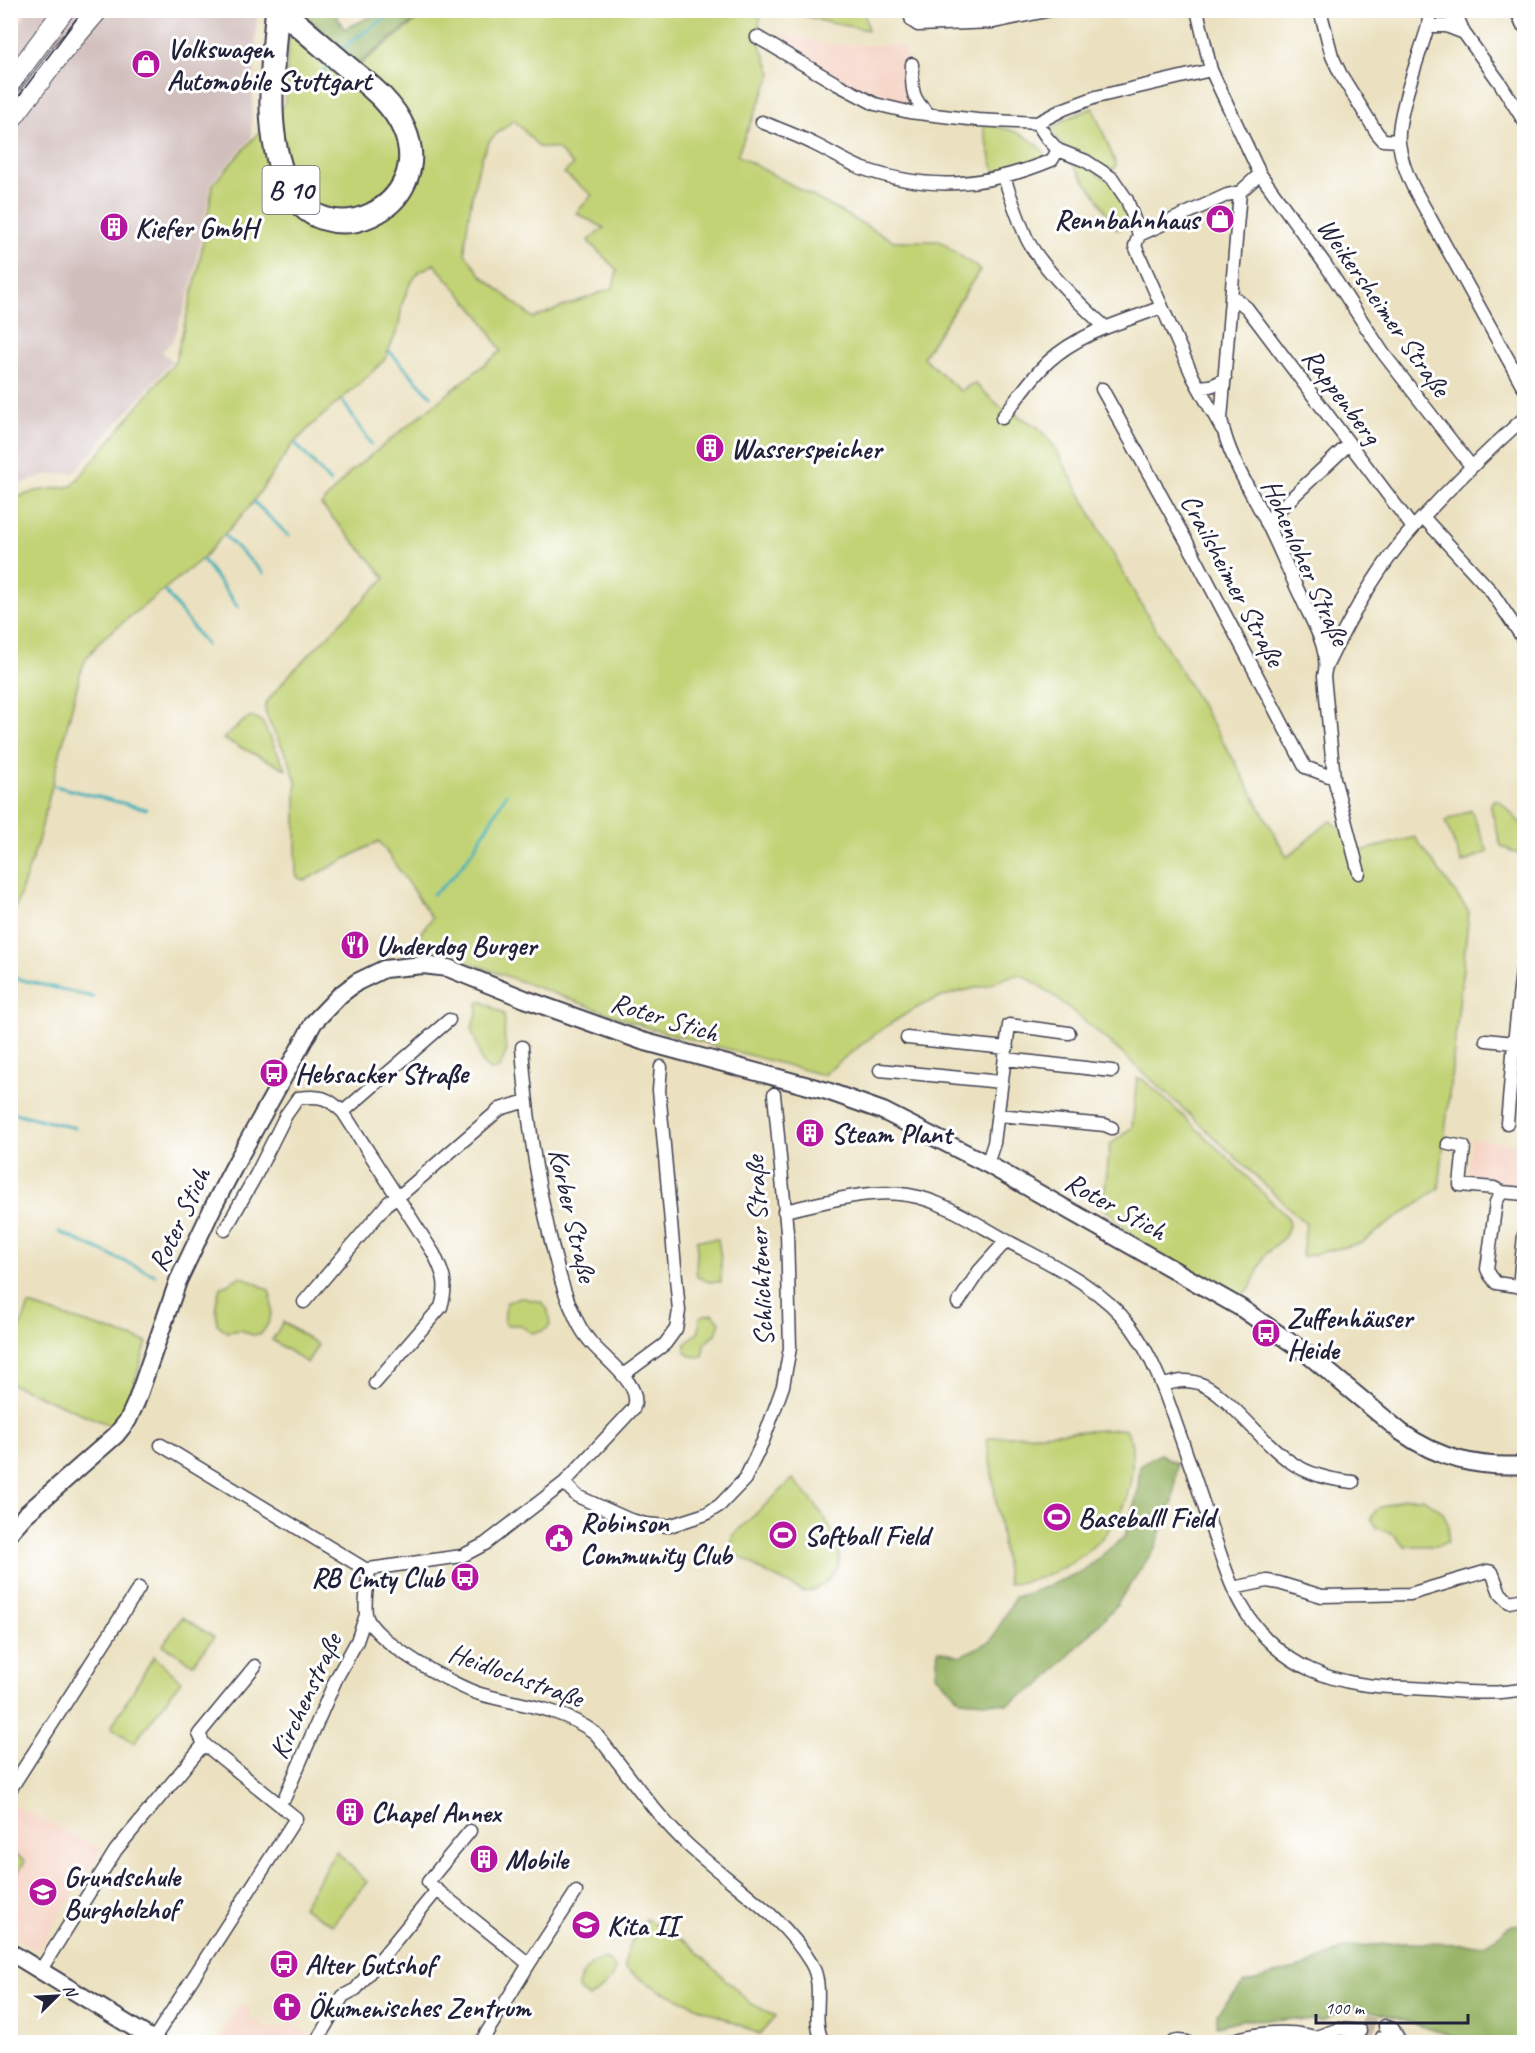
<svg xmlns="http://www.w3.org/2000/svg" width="1535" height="2053" font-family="Caveat,sans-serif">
	<rect width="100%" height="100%" fill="#fff"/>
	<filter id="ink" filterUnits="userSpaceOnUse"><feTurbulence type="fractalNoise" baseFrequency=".0167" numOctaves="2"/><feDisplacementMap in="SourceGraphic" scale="12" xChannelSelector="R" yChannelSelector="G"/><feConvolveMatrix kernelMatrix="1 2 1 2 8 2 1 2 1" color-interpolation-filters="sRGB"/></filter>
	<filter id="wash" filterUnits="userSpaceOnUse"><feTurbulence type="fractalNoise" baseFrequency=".008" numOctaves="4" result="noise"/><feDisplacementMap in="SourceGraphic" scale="24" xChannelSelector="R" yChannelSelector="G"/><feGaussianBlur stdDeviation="1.35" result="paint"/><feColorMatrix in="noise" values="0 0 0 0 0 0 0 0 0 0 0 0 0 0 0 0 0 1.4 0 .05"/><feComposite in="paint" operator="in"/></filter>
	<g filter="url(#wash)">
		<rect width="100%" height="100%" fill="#ebe1c0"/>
		<path fill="#f5d2c3" d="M 11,11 L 26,11 L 24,14 L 25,17 L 11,35 Z
			M 781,34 L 829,44 L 903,46 L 908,92 L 907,98 L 903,103 L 898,105 L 876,98 L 773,42 L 774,39 L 777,41 Z
			M 1472,1138 L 1524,1146 L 1524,1188 L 1466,1181 Z
			M 11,1804 L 102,1849 L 39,1949 L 36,1950 L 11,1936 Z
			M 240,2003 L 251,2011 L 250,2021 L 259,2020 L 263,2028 L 287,2028 L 290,2023 L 309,2035 L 304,2042 L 216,2042 Z"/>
		<path fill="#d1bfbd" d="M 26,11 L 257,11 L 251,138 L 211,183 L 192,285 L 174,339 L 162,352 L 172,361 L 74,473 L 46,475 L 11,487 L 10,35 L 25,17 L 24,14 Z"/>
		<path fill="#c2d376" stroke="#727a58" stroke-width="1.5" fill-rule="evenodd" d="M 290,10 L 358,66 L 420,18 L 450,11 L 738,10 L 760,16 L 758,40 L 772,73 L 737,155 L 894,241 L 940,241 L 980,270 L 923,357 L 960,391 L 974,383 L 1004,410 L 1013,413 L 1038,427 L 1054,446 L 1135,594 L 1235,762 L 1287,857 L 1331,820 L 1361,851 L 1415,837 L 1469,912 L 1439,1188 L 1361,1243 L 1302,1257 L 1306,1224 C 1271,1191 1046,974 1018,975 C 1009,975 997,982 988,985 C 969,990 949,993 931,1001 C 891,1019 857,1048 823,1075 L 649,1028 L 418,944 L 419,936 L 432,918 L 379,841 L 306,880 L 303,880 L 297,877 L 296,871 L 296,781 L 289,760 L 269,722 L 265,711 L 265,704 L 288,676 L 385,578 L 373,563 L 321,505 L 350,472 L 501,351 L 480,316 L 434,264 L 419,272 L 410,284 L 402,304 L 399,326 L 385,359 L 368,376 L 312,425 L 292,445 L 251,505 L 202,559 L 101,640 L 86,659 L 81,671 L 37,845 L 11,921 L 11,499 L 36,491 L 72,486 L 175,362 L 198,271 L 213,184 L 285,103 ZM 514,120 L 539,147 L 558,149 L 573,165 L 564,173 L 592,195 L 576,213 L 604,228 L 588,241 L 617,270 L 613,288 L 533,318 L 481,275 L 465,253 C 466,227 475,165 489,142 C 494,134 506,127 514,120 Z
			M 788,11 L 864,11 L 868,30 L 826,22 Z
			M 1093,108 L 1115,162 L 1116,166 L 1113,170 L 1068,152 L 1051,131 L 1064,120 Z
			M 982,123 C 1005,128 1034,134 1046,156 L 995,173 Z
			M 1070,161 L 1083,164 L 1115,185 L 1132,223 L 1117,230 L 1095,194 Z
			M 251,717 L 257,718 L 262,722 L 286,769 L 223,739 L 245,720 Z
			M 1495,799 L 1501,802 L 1524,827 L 1524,857 L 1501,846 L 1491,809 L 1491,803 Z
			M 1471,810 L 1488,852 L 1462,863 L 1445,821 Z
			M 480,1002 L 483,1002 L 504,1014 C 506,1028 502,1037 507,1050 L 499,1069 L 490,1070 C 479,1063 480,1055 477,1044 C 476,1039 472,1035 472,1029 C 473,1020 480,1015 477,1005 Z
			M 1137,1078 L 1142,1079 L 1154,1089 L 1227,1157 L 1287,1217 L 1289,1226 L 1285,1236 L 1265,1255 L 1250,1288 L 1241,1296 L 1233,1296 L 1149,1250 L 1103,1207 L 1110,1145 L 1132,1127 Z
			M 718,1239 L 721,1258 L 721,1282 L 709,1282 L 697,1277 C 695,1264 698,1253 697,1240 Z
			M 241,1276 L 269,1290 C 274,1308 273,1319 261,1334 L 252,1335 L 241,1330 L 227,1332 L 217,1324 L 216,1303 L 220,1288 Z
			M 519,1297 L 541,1302 L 548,1310 L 550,1326 L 543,1331 L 531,1333 L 520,1325 L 508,1325 L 504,1323 L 506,1303 Z
			M 29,1305 L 147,1342 L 125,1413 L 114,1427 L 11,1384 L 10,1354 Z
			M 713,1314 L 720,1322 L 716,1334 L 704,1344 L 703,1357 L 690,1356 L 685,1351 L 686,1343 L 699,1331 L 700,1317 L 704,1315 Z
			M 283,1322 L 318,1345 L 307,1363 L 272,1340 Z
			M 1120,1429 L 1125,1430 C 1133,1438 1132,1449 1132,1460 C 1135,1527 1070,1579 1008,1584 L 987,1439 L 992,1437 Z
			M 793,1479 C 810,1497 849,1541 837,1569 C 835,1573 831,1576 828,1580 C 821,1587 814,1591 804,1592 L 757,1568 C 747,1553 725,1562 733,1535 Z
			M 1405,1498 L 1423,1498 L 1443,1512 L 1449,1527 L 1447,1542 L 1438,1546 L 1405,1546 L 1394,1535 L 1377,1528 L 1371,1518 L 1377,1509 Z
			M 182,1617 L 214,1637 L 193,1664 L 163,1645 Z
			M 154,1656 L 181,1681 L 134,1743 L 111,1727 Z
			M 336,1851 L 367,1882 L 332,1925 L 302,1907 Z
			M 11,1852 L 25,1861 L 11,1884 Z
			M 646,1919 L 688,1943 L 750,2003 L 776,2016 L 760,2034 L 659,1990 L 631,1973 L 625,1968 L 627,1949 Z
			M 603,1959 L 609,1961 L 615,1967 C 615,1980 599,1991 589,1998 L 578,1989 C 578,1976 591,1962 603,1959 Z"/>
		<path fill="#99b567" stroke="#5e6c51" stroke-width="1.5" d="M 299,11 L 334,11 L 344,29 L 383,11 L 448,11 L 419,17 L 358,64 Z
			M 1160,1454 L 1177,1464 L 1173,1502 L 1155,1548 L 1115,1607 L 1041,1685 L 1007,1704 L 960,1700 L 936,1675 L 938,1650 L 961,1656 L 991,1641 L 1015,1597 L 1046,1587 L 1084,1570 L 1125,1536 L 1137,1495 L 1140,1465 Z
			M 1524,1924 L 1524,2042 L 1462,2042 L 1449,2035 L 1386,2015 L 1354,2007 L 1342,2010 L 1322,2021 L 1289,2019 L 1241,2020 L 1217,2026 L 1217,2013 L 1244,1983 L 1306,1966 L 1347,1947 L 1400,1943 L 1486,1944 L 1512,1925 Z"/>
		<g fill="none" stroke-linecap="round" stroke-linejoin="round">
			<path stroke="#3fafb9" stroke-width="3" d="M 341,51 L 351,41 L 397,10
				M 314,81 L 331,63
				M 390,352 L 431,396
				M 342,400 L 371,444
				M 296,444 L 330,482
				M 254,502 L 289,536
				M 225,536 L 263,573
				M 203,560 L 238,607
				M 166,592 L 206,645
				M 55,786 L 146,809
				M 433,894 C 466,871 486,828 506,794
				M 10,977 L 93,997
				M 10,1112 L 75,1128
				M 59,1232 L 155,1275"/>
		</g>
	</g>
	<g filter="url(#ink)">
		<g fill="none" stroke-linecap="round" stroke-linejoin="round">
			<path stroke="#c3bba5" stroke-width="12" stroke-dasharray="12 6" stroke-linecap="butt" d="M 1363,2021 L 1385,2026
				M 1360,2031 L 1382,2037"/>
			<g stroke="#403f4f" stroke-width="15">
				<path id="street" d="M 909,10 L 912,21 L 918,25 L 994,22 L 1051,10
					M 1197,10 L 1211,70 L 1260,174 L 1325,264 L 1383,353 L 1471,466
					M 1320,10 L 1332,56 L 1341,75 L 1377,133 L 1383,140 L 1399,141
					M 1430,10 L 1428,26 C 1420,54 1396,116 1399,143 C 1401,158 1406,173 1413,187 L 1524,388
					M 1443,10 L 1459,21 L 1464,33 L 1500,83 L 1524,121
					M 1428,26 L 1446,26 L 1464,33
					M 757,37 L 837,84 L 875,104 L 909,112 L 977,120 L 1037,123 L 1064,109 L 1096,97 L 1211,70
					M 912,64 C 912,87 910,98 929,114
					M 762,122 C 779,129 796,135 812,143 C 829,151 844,161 861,168 C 929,192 987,187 1052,160 L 1058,150
					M 1037,123 L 1047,138 L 1058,150 L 1086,161 L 1112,178 L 1127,200 L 1135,222 L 1139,235 L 1135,246 L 1193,377 L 1222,429
					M 1260,174 L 1240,192 L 1221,419 C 1228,456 1248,486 1265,519 C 1278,545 1289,572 1302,599 C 1312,622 1331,650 1324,676 L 1334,778 L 1359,873
					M 1004,177 C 1011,198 1018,219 1027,239 C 1041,267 1082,306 1105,327
					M 1139,235 L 1227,195 L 1240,192
					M 1231,295 L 1247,308 L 1413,528
					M 1198,386 C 1209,388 1217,385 1225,378
					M 1102,389 L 1194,555 L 1305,767 L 1334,778
					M 1002,418 C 1017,399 1031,378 1049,361 C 1081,332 1123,322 1162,307
					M 1424,518 L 1491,591 L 1524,640
					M 1266,522 L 1349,444
					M 1327,665 C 1350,617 1377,568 1413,528 C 1448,489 1485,453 1524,418
					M 1524,953 L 1514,1043 L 1524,1044
					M 907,1038 L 1007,1048
					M 1486,1040 L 1514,1043 L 1507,1123
					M 1006,1059 L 1112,1071
					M 880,1070 L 1001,1082
					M 343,1112 L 449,1020
					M 998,1115 L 1105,1125 L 1112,1128
					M 1448,1144 L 1464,1147 L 1460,1185 L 1494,1188 L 1502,1192 L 1524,1194
					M 987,1164 L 994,1143 L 1009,1025 L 1069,1033
					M 1502,1192 L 1496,1202 L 1487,1269 L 1490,1275 L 1496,1283 L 1524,1287
					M 784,1211 C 824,1203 868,1188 908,1195 C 946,1201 979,1226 1013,1244 C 1055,1266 1102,1288 1131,1327 C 1153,1357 1165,1392 1177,1427 C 1190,1463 1202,1500 1214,1536 C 1223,1561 1231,1589 1245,1611 C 1260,1636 1284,1658 1311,1670 C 1342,1684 1376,1687 1409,1688 C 1447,1689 1487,1697 1524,1689
					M 225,1230 L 256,1175 L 286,1115 L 298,1098 C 320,1095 327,1097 343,1112 L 434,1254 C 444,1275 448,1284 441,1307 L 375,1383
					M 1519,1287 L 1524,1235
					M 304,1302 L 389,1202 L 404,1192 L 500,1109 L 526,1101
					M 958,1303 L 979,1271 L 1006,1241
					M 623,1375 L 665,1344 L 676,1329 L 679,1311 L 659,1090 L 661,1067
					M 1162,1386 C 1174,1381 1186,1379 1198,1383 C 1226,1391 1263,1445 1292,1463 C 1310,1475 1332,1480 1353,1482
					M 161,1445 L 365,1569 L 369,1569 L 462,1556 L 485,1544 L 564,1483 L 633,1409 C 646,1386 601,1357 589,1340 C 582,1332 577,1322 573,1312 C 561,1287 556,1260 549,1233 C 535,1171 526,1110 522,1047
					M 564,1483 L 577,1496 L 628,1519 L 645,1524 L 669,1526 L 706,1514 L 720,1505 L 745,1479 L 763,1441 L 774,1411 L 783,1386 L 790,1348 L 787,1232 L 774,1094
					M 369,1569 C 368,1583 364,1600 366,1614 C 369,1639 456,1687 480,1694 C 521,1706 558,1706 595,1733 C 625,1769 655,1815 689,1846 C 730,1884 782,1914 811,1963 C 826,1988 810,2018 823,2042
					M 1233,1588 L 1267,1581 L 1279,1583 L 1322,1596 L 1410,1594 L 1488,1571 L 1492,1572 L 1500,1593 L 1509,1602 L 1524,1599
					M 10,1790 L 139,1588
					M 285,1797 L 336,1679 L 357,1641 L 366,1615
					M 437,1890 L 529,1964 L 481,2042
					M 529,1964 L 576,1892
					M 40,1971 L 116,1850 L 204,1744
					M 1385,2026 L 1393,2029 L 1400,2042
					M 1316,2037 L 1339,2029 L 1360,2031
					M 1382,2037 L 1397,2042
					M 153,2040 L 296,1818 L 204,1744 L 199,1734 L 255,1666
					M 316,2042 L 343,1996 L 356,1989 L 437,1890 L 428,1882 L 470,1831
					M 1173,2042 L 1178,2041 L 1187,2042
					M 1227,2042 C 1262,2031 1296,2028 1330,2042"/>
			</g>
			<g stroke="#403f4f" stroke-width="20">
				<path id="secondary" d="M 1519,10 L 1524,23
					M 10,1532 L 25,1515 L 116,1435 L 128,1420 L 137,1400 L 178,1281 L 215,1203 L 237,1161 L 314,1022 L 340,995 L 357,982 L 384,969 L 423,965 L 448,968 L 525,999 L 642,1041 L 827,1091 L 883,1111 L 987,1164 L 1241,1308 L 1306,1353 L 1401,1432 C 1439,1459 1478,1468 1524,1465
					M 10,1952 L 157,2042"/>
			</g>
			<g stroke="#403f4f" stroke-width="22">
				<path id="primary" d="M 10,83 L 64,10
					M 10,121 L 62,52 L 98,10"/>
			</g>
			<g stroke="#403f4f" stroke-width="26">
				<path id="highway" d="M 277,10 C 273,66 263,129 286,182 C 322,263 438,206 404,129 C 391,99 363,81 339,60 C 319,43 300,26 280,10"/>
			</g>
			<use href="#street" stroke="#fff" stroke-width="12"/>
			<use href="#secondary" stroke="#fff" stroke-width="16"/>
			<use href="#primary" stroke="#fff" stroke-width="20"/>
			<use href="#highway" stroke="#fff" stroke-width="22"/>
			<path stroke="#22223b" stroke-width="1.5" d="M 10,108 L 83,10"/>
		</g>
	</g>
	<defs>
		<g id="shop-disc" transform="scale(1.5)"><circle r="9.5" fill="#b5179e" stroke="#fff"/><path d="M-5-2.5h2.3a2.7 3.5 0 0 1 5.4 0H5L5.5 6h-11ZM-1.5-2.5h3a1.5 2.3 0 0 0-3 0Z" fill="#fff"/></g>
		<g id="building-disc" transform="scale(1.5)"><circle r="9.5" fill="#b5179e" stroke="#fff"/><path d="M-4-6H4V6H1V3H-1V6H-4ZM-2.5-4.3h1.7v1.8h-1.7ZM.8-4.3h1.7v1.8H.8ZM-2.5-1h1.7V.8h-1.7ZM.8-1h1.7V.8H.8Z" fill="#fff"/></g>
		<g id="restaurant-disc" transform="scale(1.5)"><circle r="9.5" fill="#b5179e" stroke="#fff"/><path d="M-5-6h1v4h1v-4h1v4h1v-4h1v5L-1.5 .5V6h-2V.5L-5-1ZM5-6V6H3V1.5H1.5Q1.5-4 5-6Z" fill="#fff"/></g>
		<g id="bus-disc" transform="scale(1.5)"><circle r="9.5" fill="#b5179e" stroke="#fff"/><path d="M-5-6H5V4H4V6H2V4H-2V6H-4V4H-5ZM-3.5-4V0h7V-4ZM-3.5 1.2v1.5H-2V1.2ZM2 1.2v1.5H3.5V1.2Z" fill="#fff"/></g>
		<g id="stadium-disc" transform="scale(1.5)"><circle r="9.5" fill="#b5179e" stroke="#fff"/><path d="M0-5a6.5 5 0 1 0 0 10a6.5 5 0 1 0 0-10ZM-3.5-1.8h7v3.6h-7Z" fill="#fff"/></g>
		<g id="civic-disc" transform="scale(1.5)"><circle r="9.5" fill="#b5179e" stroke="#fff"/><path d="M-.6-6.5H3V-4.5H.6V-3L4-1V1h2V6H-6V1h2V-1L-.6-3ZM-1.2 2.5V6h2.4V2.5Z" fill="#fff"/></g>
		<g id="school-disc" transform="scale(1.5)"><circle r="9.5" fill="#b5179e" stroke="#fff"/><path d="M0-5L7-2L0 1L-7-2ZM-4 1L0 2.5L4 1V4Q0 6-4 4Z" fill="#fff"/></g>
		<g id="church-disc" transform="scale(1.5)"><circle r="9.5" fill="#b5179e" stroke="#fff"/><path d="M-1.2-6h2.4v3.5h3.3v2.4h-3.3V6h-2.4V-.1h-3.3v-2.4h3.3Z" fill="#fff"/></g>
	</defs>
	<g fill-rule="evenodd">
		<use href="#shop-disc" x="146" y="64"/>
		<use href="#shop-disc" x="1220" y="219"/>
		<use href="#building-disc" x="114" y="227"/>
		<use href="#building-disc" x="710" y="448"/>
		<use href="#restaurant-disc" x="355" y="945"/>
		<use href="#bus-disc" x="274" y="1073"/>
		<use href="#building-disc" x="810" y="1133"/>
		<use href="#bus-disc" x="1266" y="1333"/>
		<use href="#stadium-disc" x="1057" y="1517"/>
		<use href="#stadium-disc" x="783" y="1535"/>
		<use href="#civic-disc" x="559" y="1538"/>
		<use href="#bus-disc" x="465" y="1577"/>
		<use href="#building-disc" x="350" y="1812"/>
		<use href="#building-disc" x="484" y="1859"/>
		<use href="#school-disc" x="43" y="1892"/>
		<use href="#school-disc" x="586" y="1925"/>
		<use href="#bus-disc" x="284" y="1964"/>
		<use href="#church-disc" x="287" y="2007"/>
	</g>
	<g text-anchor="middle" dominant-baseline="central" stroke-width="6" stroke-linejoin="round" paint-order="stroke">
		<rect fill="#fff" stroke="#646476" stroke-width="1.5" x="262.5" y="166" width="57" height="48" rx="4.5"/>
		<g font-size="27" font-weight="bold" fill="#22223b">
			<text x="291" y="190">B 10</text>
		</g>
		<g font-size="28" font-weight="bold" fill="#22223b" stroke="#fff" text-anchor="start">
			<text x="167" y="48">Volkswagen<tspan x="167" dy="32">Automobile Stuttgart</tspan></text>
			<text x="1199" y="219" text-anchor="end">Rennbahnhaus</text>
			<text x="135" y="227">Kiefer GmbH</text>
			<text x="731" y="448">Wasserspeicher</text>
			<text x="376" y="945">Underdog Burger</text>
			<text x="295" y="1073">Hebsacker Straße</text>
			<text x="831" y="1133">Steam Plant</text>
			<text x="1287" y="1317">Zuffenhäuser<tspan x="1287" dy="32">Heide</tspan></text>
			<text x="1078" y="1517">Baseballl Field</text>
			<text x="580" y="1522">Robinson<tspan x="580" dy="32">Community Club</tspan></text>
			<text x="804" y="1535">Softball Field</text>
			<text x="444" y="1577" text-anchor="end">RB Cmty Club</text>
			<text x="371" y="1812">Chapel Annex</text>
			<text x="505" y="1859">Mobile</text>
			<text x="64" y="1876">Grundschule<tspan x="64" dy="32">Burgholzhof</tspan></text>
			<text x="607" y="1925">Kita II</text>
			<text x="305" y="1964">Alter Gutshof</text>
			<text x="308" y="2007">Ökumenisches Zentrum</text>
		</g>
		<g font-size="28" fill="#22223b" stroke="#fff">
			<text transform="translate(1384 307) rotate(55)">Weikersheimer Straße</text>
			<text transform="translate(1342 396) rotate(53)">Rappenberg</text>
			<text transform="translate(1306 562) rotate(66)">Hohenloher Straße</text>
			<text transform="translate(1233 580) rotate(62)">Crailsheimer Straße</text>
			<text transform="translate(665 1017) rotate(17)">Roter Stich</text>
			<text transform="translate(1116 1206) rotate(29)">Roter Stich</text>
			<text transform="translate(573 1215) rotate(77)">Korber Straße</text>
			<text transform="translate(179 1219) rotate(-65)">Roter Stich</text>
			<text transform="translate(759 1251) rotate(-93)">Schlichtener Straße</text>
			<text transform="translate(516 1675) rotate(20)">Heidlochstraße</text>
			<text transform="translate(305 1696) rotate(-65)">Kirchenstraße</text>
		</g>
	</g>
	<rect width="1535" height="2053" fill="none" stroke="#fff" stroke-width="36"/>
	<g transform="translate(57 1996) rotate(66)" stroke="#ffffff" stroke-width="4.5" paint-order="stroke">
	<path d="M0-4.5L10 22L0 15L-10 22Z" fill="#22223b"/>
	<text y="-9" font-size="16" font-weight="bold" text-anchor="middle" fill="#22223b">N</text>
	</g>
	<path d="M1316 2014v9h152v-9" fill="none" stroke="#22223b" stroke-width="3"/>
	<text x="1325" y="2014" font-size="18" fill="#22223b" stroke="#ffffff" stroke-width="4.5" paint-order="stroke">100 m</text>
</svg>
